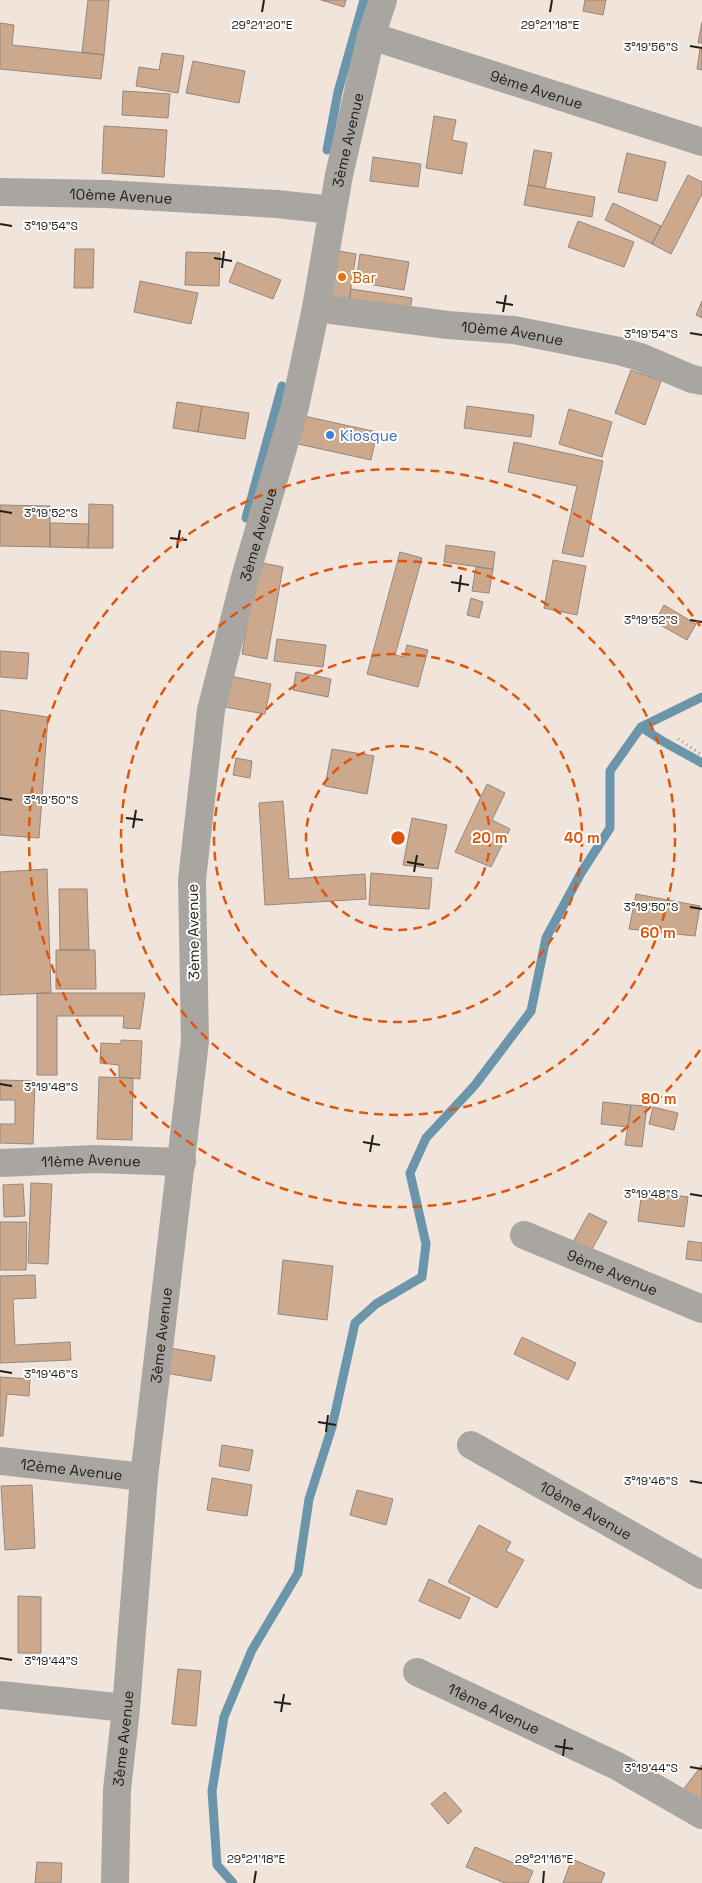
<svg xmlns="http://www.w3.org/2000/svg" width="702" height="1883" font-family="'Space Grotesk',sans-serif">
	<rect width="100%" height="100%" fill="#f1e4da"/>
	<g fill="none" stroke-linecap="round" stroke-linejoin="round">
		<path stroke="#6b95ab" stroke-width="9" d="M 327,150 L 338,92 L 364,0
			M 246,518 L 282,386
			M 641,727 L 664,742 L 702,763
			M 233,1883 L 217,1865 L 212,1791 L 224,1717 L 252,1650 L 298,1573 L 309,1499 L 332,1427 L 355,1323 L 376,1304 L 422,1277 L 426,1244 L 410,1173 L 426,1138 L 475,1085 L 531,1011 L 546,938 L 581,873 L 610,828 L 610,771 L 641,727 L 702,697"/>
	</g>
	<path fill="#cca98d" stroke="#93887f" d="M 88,0 L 109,0 L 104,55 L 82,52 Z
		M 321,0 L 346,0 L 344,7 Z
		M 585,0 L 606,0 L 603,15 L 583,11 Z
		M 702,22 L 702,43 L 698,43 Z
		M 0,23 L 14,25 L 12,45 L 104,55 L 101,79 L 0,69 Z
		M 700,49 L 702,49 L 702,70 L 697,69 Z
		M 162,53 L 184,56 L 178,93 L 136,86 L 139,67 L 159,70 Z
		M 193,61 L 245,71 L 239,103 L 186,93 Z
		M 123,91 L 170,94 L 168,118 L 122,115 Z
		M 434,116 L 456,120 L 452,140 L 467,143 L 462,174 L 426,168 Z
		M 104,126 L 167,130 L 164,177 L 102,173 Z
		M 534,150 L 552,153 L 545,188 L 528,185 Z
		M 627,153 L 666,162 L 657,201 L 618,192 Z
		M 373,157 L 421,164 L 418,187 L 370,181 Z
		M 688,175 L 702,182 L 702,194 L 671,254 L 652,244 Z
		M 528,185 L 595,197 L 592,217 L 524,205 Z
		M 613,203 L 661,226 L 652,244 L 605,220 Z
		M 578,221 L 634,242 L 624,267 L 568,247 Z
		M 75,249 L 94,249 L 93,288 L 74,288 Z
		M 333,250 L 356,254 L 348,308 L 325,305 Z
		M 186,252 L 220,253 L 219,286 L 185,285 Z
		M 360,254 L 409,262 L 404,290 L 356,282 Z
		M 237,262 L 281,280 L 273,299 L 229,282 Z
		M 140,281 L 198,293 L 191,324 L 134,312 Z
		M 351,289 L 412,298 L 409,317 L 348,308 Z
		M 702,301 L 702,318 L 696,315 Z
		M 631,370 L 661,381 L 645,425 L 615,413 Z
		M 177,402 L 202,406 L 198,432 L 173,428 Z
		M 202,406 L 249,413 L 245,439 L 198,432 Z
		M 467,406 L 534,415 L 531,437 L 464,428 Z
		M 569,409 L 612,422 L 602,457 L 559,444 Z
		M 304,416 L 377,432 L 371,460 L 298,444 Z
		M 514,442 L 603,461 L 583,557 L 562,553 L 577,486 L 508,472 Z
		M 89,504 L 113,505 L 113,548 L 88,548 Z
		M 0,505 L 50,506 L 50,547 L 0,546 Z
		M 50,523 L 89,524 L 88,548 L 50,547 Z
		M 446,545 L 495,552 L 493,569 L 444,562 Z
		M 400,552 L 422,558 L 395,655 L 404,657 L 407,645 L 428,650 L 418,687 L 367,674 Z
		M 553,560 L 586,566 L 577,615 L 544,608 Z
		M 257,562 L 283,567 L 267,659 L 242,654 Z
		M 476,567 L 493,569 L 489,593 L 472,591 Z
		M 471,598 L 483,602 L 479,618 L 467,615 Z
		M 664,605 L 696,624 L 687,640 L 655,622 Z
		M 277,639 L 326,645 L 323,667 L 274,661 Z
		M 0,651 L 29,653 L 27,679 L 0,677 Z
		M 296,672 L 331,679 L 328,697 L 293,690 Z
		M 224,675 L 271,684 L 265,714 L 219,706 Z
		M 0,710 L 48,717 L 39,838 L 0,835 Z
		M 332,749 L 374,756 L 367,794 L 325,786 Z
		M 236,758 L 252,761 L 250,778 L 233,775 Z
		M 487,784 L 505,793 L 492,820 L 510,829 L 491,867 L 455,852 Z
		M 283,801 L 289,879 L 365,874 L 366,899 L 265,905 L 259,803 Z
		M 412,818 L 447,825 L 438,869 L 403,865 Z
		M 47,869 L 51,993 L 0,995 L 0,872 Z
		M 371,873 L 432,878 L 429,909 L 369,905 Z
		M 59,889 L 87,889 L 89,950 L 60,950 Z
		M 636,894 L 700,906 L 695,936 L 629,929 Z
		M 56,950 L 95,950 L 96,989 L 56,989 Z
		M 37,993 L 145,993 L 140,1029 L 123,1028 L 124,1016 L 57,1016 L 57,1075 L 37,1075 Z
		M 121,1040 L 142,1041 L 140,1079 L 119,1077 L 119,1065 L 100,1063 L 101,1043 L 121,1044 Z
		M 99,1077 L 133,1078 L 132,1140 L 97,1139 Z
		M 0,1080 L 35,1081 L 33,1144 L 0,1143 L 0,1124 L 15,1124 L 15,1100 L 0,1100 Z
		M 603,1102 L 631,1105 L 628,1127 L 601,1124 Z
		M 631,1105 L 647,1106 L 642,1147 L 625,1145 Z
		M 653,1107 L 678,1113 L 674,1130 L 649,1124 Z
		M 31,1183 L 52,1184 L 48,1264 L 28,1263 Z
		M 23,1184 L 25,1216 L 4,1217 L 3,1185 Z
		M 642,1190 L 688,1197 L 684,1227 L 638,1221 Z
		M 589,1213 L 607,1222 L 591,1251 L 573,1242 Z
		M 0,1222 L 27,1222 L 26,1270 L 0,1270 Z
		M 688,1241 L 702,1243 L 702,1261 L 686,1259 Z
		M 283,1260 L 333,1266 L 327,1320 L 278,1314 Z
		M 35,1275 L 36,1298 L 13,1299 L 15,1345 L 70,1342 L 71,1360 L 0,1363 L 0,1276 Z
		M 522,1337 L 576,1363 L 568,1380 L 514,1354 Z
		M 165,1347 L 215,1356 L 211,1381 L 160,1372 Z
		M 0,1377 L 30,1379 L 29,1396 L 7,1394 L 3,1436 L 0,1436 Z
		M 222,1445 L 253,1450 L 249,1471 L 219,1466 Z
		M 212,1478 L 252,1485 L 247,1516 L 207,1510 Z
		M 32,1485 L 35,1548 L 5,1550 L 1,1486 Z
		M 357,1490 L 393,1499 L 386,1525 L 350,1515 Z
		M 479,1525 L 511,1542 L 506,1551 L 524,1560 L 497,1608 L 448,1582 Z
		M 429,1579 L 470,1598 L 460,1619 L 419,1601 Z
		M 18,1596 L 41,1597 L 41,1653 L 18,1653 Z
		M 178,1669 L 201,1671 L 196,1726 L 172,1724 Z
		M 702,1765 L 702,1812 L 679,1795 Z
		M 445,1792 L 462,1811 L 448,1824 L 431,1804 Z
		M 475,1847 L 533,1871 L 528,1883 L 505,1883 L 466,1867 Z
		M 572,1859 L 605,1873 L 601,1883 L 563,1883 Z
		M 37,1862 L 62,1863 L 61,1883 L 35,1883 Z"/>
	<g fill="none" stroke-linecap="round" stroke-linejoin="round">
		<path stroke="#a0978f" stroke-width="3" stroke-dasharray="1 4" stroke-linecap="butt" d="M 678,739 L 702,755"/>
		<g stroke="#a9a6a1" stroke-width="28">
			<path id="s1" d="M 371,36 L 702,142"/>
			<path id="s2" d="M 0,192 L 106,194 L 277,204 L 332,210"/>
			<path id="s3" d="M 316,308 L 448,325 L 514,330 L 619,351 L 640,357 L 692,379 L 702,381"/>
			<path id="s4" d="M 0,1163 L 95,1159 L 182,1162"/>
			<path id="s5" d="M 524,1235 L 702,1309"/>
			<path id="s6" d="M 471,1445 L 702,1575"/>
			<path id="s7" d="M 0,1461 L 144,1477"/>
			<path id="s8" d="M 417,1672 L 617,1766 L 702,1815"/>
			<path d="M 0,1695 L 126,1708"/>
			<path id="s9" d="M 115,1883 L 117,1790 L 126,1708 L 144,1477 L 195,1041 L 192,880 L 211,710 L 246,574 L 295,407 L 316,308 L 339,175 L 371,36 L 383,0"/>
		</g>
	</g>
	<path fill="none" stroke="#221e1a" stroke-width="2" d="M 262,12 L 264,0M 550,12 L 552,0M 690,46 L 702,48M 0,224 L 12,226M 214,258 L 232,261M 222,268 L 224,251M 496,302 L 513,305M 503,312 L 506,295M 690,333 L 702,335M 0,511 L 12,513M 170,538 L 187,540M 177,548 L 180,530M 451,582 L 469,585M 459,592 L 461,575M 690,620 L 702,622M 0,798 L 12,800M 126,818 L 143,820M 133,828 L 136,810M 407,862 L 424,865M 414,872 L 417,855M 690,907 L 702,909M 0,1084 L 12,1086M 363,1142 L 380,1145M 370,1152 L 373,1135M 690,1194 L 702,1196M 0,1371 L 12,1373M 318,1422 L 336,1425M 326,1432 L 328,1415M 690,1481 L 702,1483M 0,1658 L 12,1660M 274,1702 L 291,1704M 281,1712 L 284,1694M 555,1746 L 573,1749M 563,1756 L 565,1739M 690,1767 L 702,1769M 254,1883 L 256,1871M 543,1883 L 544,1871"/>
	<g fill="none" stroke="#de560d" stroke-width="2.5" stroke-dasharray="9 6">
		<circle cx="398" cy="838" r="92"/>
		<circle cx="398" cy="838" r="184"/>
		<circle cx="398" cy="838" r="277"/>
		<path d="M700 1050A369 369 0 1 1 700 626"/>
	</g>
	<circle fill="#e8710a" stroke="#fff" stroke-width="2" cx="342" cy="277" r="5"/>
	<circle fill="#3f7fe0" stroke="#fff" stroke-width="2" cx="330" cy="435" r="5"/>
	<g text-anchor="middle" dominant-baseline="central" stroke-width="4" stroke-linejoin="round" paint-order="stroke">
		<g font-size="15" fill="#221e1a" stroke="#fff">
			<text stroke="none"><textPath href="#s1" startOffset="174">9ème Avenue</textPath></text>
			<text stroke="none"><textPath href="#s9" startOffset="1765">3ème Avenue</textPath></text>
			<text stroke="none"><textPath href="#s2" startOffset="121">10ème Avenue</textPath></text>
			<text stroke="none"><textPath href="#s3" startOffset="198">10ème Avenue</textPath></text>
			<text stroke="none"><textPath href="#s9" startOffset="1360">3ème Avenue</textPath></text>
			<text transform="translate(193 932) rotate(-91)">3ème Avenue</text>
			<text stroke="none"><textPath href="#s4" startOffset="91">11ème Avenue</textPath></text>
			<text stroke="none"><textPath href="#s5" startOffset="96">9ème Avenue</textPath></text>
			<text stroke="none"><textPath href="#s9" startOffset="550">3ème Avenue</textPath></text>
			<text stroke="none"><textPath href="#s7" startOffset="72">12ème Avenue</textPath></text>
			<text stroke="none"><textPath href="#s6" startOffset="132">10ème Avenue</textPath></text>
			<text stroke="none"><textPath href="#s8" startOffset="85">11ème Avenue</textPath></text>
			<text stroke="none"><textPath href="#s9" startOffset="145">3ème Avenue</textPath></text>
		</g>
		<g font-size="15" fill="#c56008" stroke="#fff" text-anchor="start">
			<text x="352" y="277">Bar</text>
		</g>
		<g font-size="15" fill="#366cbe" stroke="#fff" text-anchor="start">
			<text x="340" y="435">Kiosque</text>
		</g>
	</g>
	<g font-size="12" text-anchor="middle" fill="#221e1a" stroke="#fff" stroke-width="4" stroke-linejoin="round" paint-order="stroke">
		<text x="550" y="29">29°21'18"E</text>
		<text x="262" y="29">29°21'20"E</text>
		<text x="651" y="51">3°19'56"S</text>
		<text x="51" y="230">3°19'54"S</text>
		<text x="651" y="338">3°19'54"S</text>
		<text x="51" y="517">3°19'52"S</text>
		<text x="651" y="624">3°19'52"S</text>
		<text x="51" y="804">3°19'50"S</text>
		<text x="651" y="911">3°19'50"S</text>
		<text x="51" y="1091">3°19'48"S</text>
		<text x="651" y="1198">3°19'48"S</text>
		<text x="51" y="1378">3°19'46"S</text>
		<text x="651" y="1485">3°19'46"S</text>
		<text x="51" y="1665">3°19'44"S</text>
		<text x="651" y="1772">3°19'44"S</text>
		<text x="256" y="1863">29°21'18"E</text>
		<text x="544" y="1863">29°21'16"E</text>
	</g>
	<circle cx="398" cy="838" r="8" fill="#de560d" stroke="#fff" stroke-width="2.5"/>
	<g font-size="15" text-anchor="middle" font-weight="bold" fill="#de560d" stroke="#fff" stroke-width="4" stroke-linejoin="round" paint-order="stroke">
		<text x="490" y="843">20 m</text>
		<text x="582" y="843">40 m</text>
		<text x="658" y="938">60 m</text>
		<text x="659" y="1104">80 m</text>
	</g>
</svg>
